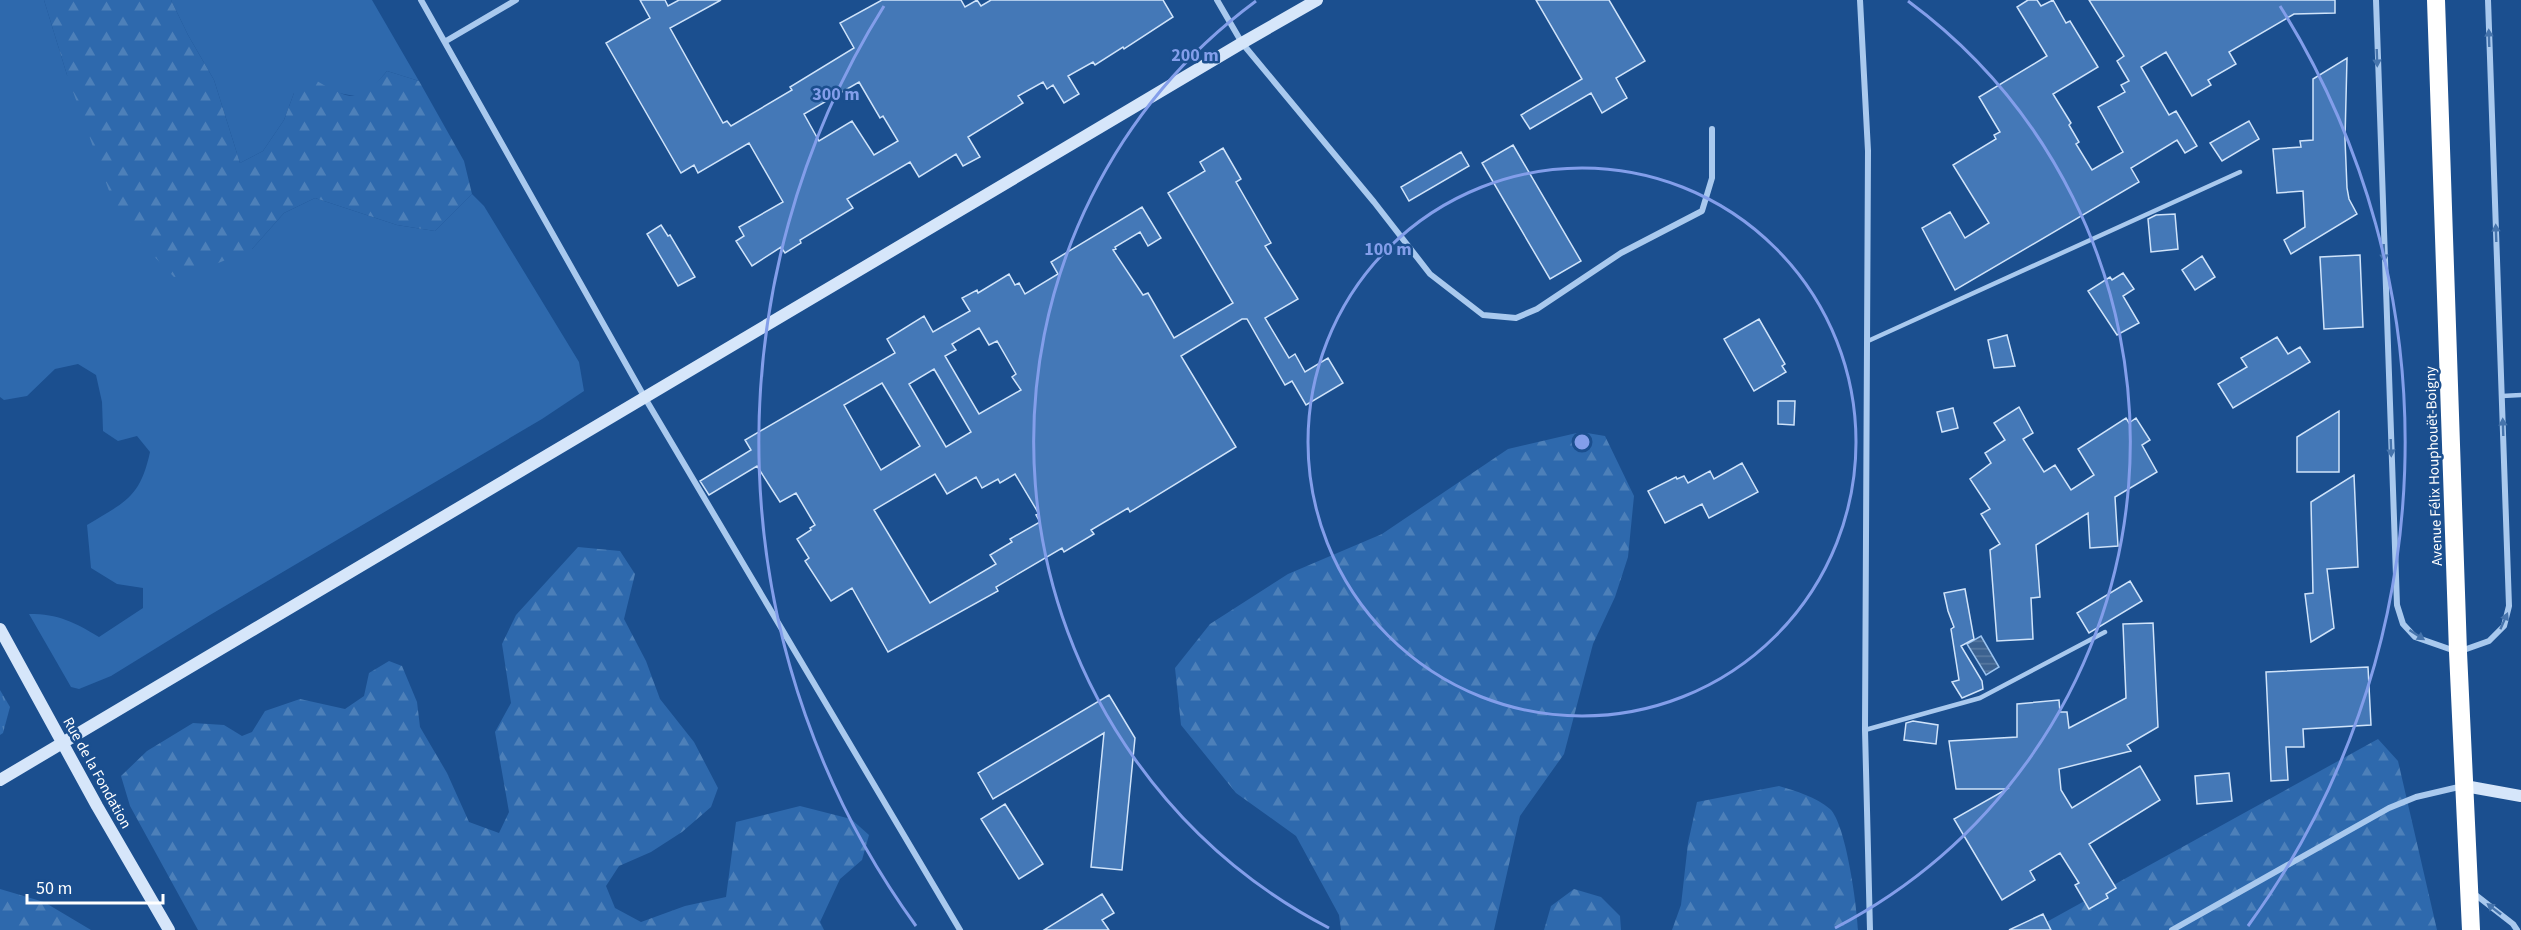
<svg xmlns="http://www.w3.org/2000/svg" width="2521" height="930" font-family="'Source Sans 3',sans-serif">
	<defs>
		<pattern id="forest-firs" width="22" height="20" patternUnits="userSpaceOnUse" patternTransform="scale(1.5)"><rect width="22" height="20" fill="#2e69ad"/><path d="M5 1l3.5 6h-7zM16 11l3.5 6h-7z" fill="#4d80b9"/></pattern>
		<pattern id="park-tufts" width="24" height="20" patternUnits="userSpaceOnUse" patternTransform="scale(1.5)"><rect width="24" height="20" fill="#2e69ad"/><path d="M3 7l-1-3M5 7V3M7 7l1-3M15 17l-1-3M17 17v-4M19 17l1-3" fill="none" stroke="#4d80b9"/></pattern>
		<pattern id="water-rules" width="6" height="5" patternUnits="userSpaceOnUse" patternTransform="scale(1.5)"><rect width="6" height="5" fill="#3c6290"/><path d="M0 2.5h6" fill="none" stroke="#597aa1"/></pattern>
	</defs>
	<rect width="100%" height="100%" fill="#1b4f8f"/>
	<path fill="#2e69ad" d="M 0,0 L 44,0 L 67,75 L 252,249 L 284,213 L 315,198 L 397,225 L 435,231 L 472,194 L 484,206 L 579,362 L 584,391 L 542,419 L 210,615 L 111,676 L 79,689 L 71,687 L 29,614 C 59,614 74,622 99,637 L 143,608 L 143,588 L 117,584 L 91,568 L 87,525 C 125,502 140,498 150,452 L 137,436 L 118,441 L 103,431 L 102,402 L 96,375 L 78,364 L 55,369 L 27,396 L 4,400 L 0,397 Z
		M 171,0 L 372,0 L 419,81 L 387,71 L 371,90 L 360,97 L 338,93 L 294,93 L 284,120 L 263,151 L 240,163 L 214,80 L 188,35 Z"/>
	<path fill="url(#forest-firs)" d="M 44,0 L 171,0 L 188,35 L 214,80 L 240,163 L 263,151 L 284,120 L 294,93 L 317,81 C 353,102 360,103 387,71 L 419,81 L 464,161 L 472,194 L 435,231 L 397,225 L 315,198 L 284,213 L 252,249 L 199,271 L 174,277 L 120,221 L 67,75 Z
		M 1581,432 L 1605,436 L 1634,496 L 1628,557 L 1615,597 L 1593,644 L 1564,754 L 1520,816 L 1494,930 L 1341,930 L 1339,915 L 1296,836 L 1236,793 L 1181,725 L 1175,668 L 1210,624 L 1288,574 L 1382,534 L 1508,449 Z
		M 578,547 L 620,551 L 635,574 L 624,619 L 646,661 L 660,699 L 694,742 L 718,788 L 711,807 L 682,832 L 651,852 L 619,866 L 606,886 L 615,908 L 641,922 L 685,906 L 726,897 L 736,822 L 800,806 L 851,819 L 869,835 L 862,860 L 840,879 L 820,922 L 824,930 L 198,930 L 130,806 L 121,776 L 147,751 L 193,723 L 224,725 L 242,736 L 252,732 L 265,711 L 300,699 L 345,709 L 364,696 L 369,673 L 389,661 L 402,666 L 417,702 L 420,727 L 447,773 L 469,822 L 499,833 L 509,812 L 495,732 L 511,703 L 502,644 L 516,615 Z
		M 2378,739 L 2398,761 L 2437,930 L 2032,930 Z
		M 1779,786 C 1796,791 1816,797 1830,809 C 1846,824 1857,906 1858,930 L 1672,930 L 1681,905 L 1688,843 L 1697,802 Z
		M 0,889 L 44,902 L 91,930 L 0,930 Z
		M 1574,889 L 1601,897 L 1620,916 L 1621,930 L 1544,930 L 1551,906 Z"/>
	<path fill="url(#park-tufts)" d="M 0,690 L 10,707 L 3,733 L 0,735 Z"/>
	<path fill="url(#water-rules)" stroke="#9cc4f0" stroke-width="1.5" d="M 1981,636 L 1999,667 L 1986,675 L 1967,644 Z"/>
	<path fill="#4478b7" stroke="#cfe3fa" stroke-width="1.5" fill-rule="evenodd" d="M 640,0 L 665,0 L 668,6 L 679,0 L 721,0 L 670,28 L 723,123 L 727,121 L 731,126 L 792,90 L 790,87 L 854,48 L 840,23 L 882,0 L 961,0 L 965,7 L 977,0 L 981,6 L 991,0 L 1163,0 L 1173,17 L 1124,49 L 1123,47 L 1095,65 L 1093,62 L 1068,76 L 1079,94 L 1064,103 L 1053,85 L 1047,89 L 1043,82 L 1018,96 L 1023,103 L 968,137 L 980,157 L 963,166 L 956,154 L 919,177 L 910,162 L 847,199 L 853,208 L 800,240 L 801,243 L 785,253 L 781,247 L 752,266 L 736,241 L 744,236 L 739,227 L 783,202 L 749,143 L 698,173 L 694,165 L 681,173 L 606,43 L 650,18 ZM 859,82 L 880,118 L 883,116 L 898,141 L 874,155 L 852,121 L 819,141 L 804,114 Z
		M 1536,0 L 1609,0 L 1645,61 L 1616,78 L 1627,98 L 1602,113 L 1591,93 L 1530,129 L 1521,115 L 1582,79 Z
		M 2028,0 L 2037,0 L 2041,6 L 2053,0 L 2066,23 L 2070,21 L 2098,67 L 2053,94 L 2071,123 L 2069,125 L 2079,142 L 2076,144 L 2092,170 L 2123,152 L 2098,107 L 2125,92 L 2121,85 L 2129,81 L 2117,61 L 2124,56 L 2089,0 L 2335,0 L 2335,13 L 2294,14 L 2229,52 L 2236,64 L 2208,80 L 2211,85 L 2192,96 L 2166,52 L 2141,67 L 2169,115 L 2176,111 L 2197,146 L 2185,153 L 2177,140 L 2131,168 L 2139,182 L 1955,290 L 1922,228 L 1950,212 L 1965,238 L 1989,223 L 1953,165 L 1996,139 L 1994,135 L 2000,132 L 1979,97 L 2047,56 L 2017,7 Z
		M 2347,58 L 2345,139 L 2347,188 L 2349,199 L 2357,214 L 2291,254 L 2284,240 L 2305,227 L 2303,191 L 2277,193 L 2273,149 L 2301,147 L 2300,141 L 2313,140 L 2313,79 Z
		M 2249,121 L 2259,139 L 2222,161 L 2210,143 Z
		M 1513,145 L 1581,261 L 1550,279 L 1482,163 Z
		M 1223,148 L 1241,179 L 1236,182 L 1271,243 L 1265,246 L 1298,299 L 1265,318 L 1289,358 L 1295,354 L 1305,372 L 1328,358 L 1343,383 L 1306,405 L 1292,381 L 1285,385 L 1247,319 L 1242,319 L 1181,356 L 1236,447 L 1130,512 L 1128,508 L 1091,530 L 1094,534 L 1064,552 L 1062,548 L 996,587 L 998,591 L 888,652 L 852,588 L 831,601 L 805,561 L 809,558 L 797,539 L 811,530 L 810,528 L 815,525 L 796,493 L 780,502 L 757,466 L 709,495 L 700,481 L 751,450 L 745,440 L 895,353 L 887,339 L 924,316 L 933,332 L 970,311 L 962,298 L 977,290 L 978,293 L 1009,274 L 1015,285 L 1019,283 L 1025,294 L 1058,274 L 1051,262 L 1142,207 L 1161,238 L 1148,246 L 1140,232 L 1115,247 L 1116,249 L 1113,250 L 1143,295 L 1148,293 L 1174,338 L 1233,303 L 1168,193 L 1205,171 L 1200,162 ZM 979,328 L 989,345 L 997,341 L 1016,374 L 1012,377 L 1021,390 L 979,414 L 945,356 L 956,350 L 952,344 ZM 934,369 L 971,432 L 946,447 L 909,384 ZM 882,383 L 920,446 L 881,470 L 844,405 ZM 1015,474 L 1039,514 L 1036,515 L 1040,522 L 1010,539 L 1012,542 L 990,555 L 996,564 L 930,603 L 874,510 L 935,474 L 947,494 L 976,477 L 982,488 L 998,479 L 1000,483 Z
		M 1461,152 L 1469,166 L 1409,201 L 1401,187 Z
		M 2175,214 L 2178,249 L 2151,252 L 2148,219 L 2156,215 Z
		M 661,225 L 668,236 L 670,235 L 695,277 L 678,286 L 647,234 Z
		M 2360,255 L 2363,327 L 2324,329 L 2320,257 Z
		M 2202,256 L 2215,277 L 2195,290 L 2182,270 Z
		M 2123,273 L 2134,289 L 2123,296 L 2139,323 L 2117,335 L 2088,291 L 2110,277 L 2112,280 Z
		M 1759,319 L 1785,364 L 1782,366 L 1786,372 L 1754,391 L 1724,339 Z
		M 2007,335 L 2015,366 L 1994,368 L 1988,340 Z
		M 2277,337 L 2288,354 L 2300,347 L 2310,362 L 2233,408 L 2218,384 L 2247,367 L 2241,358 Z
		M 1778,401 L 1795,401 L 1794,425 L 1778,424 Z
		M 2019,407 L 2033,433 L 2023,439 L 2044,472 L 2055,465 L 2071,490 L 2094,475 L 2078,449 L 2126,418 L 2129,423 L 2136,418 L 2150,440 L 2142,445 L 2157,472 L 2115,497 L 2118,546 L 2090,548 L 2088,513 L 2036,545 L 2040,597 L 2031,598 L 2033,639 L 1997,641 L 1990,550 L 2000,544 L 1981,514 L 1990,509 L 1970,479 L 1991,463 L 1985,453 L 2005,440 L 1994,423 Z
		M 1953,408 L 1958,428 L 1942,432 L 1937,412 Z
		M 2339,411 L 2339,472 L 2297,472 L 2297,437 Z
		M 1742,463 L 1758,492 L 1709,518 L 1702,504 L 1665,523 L 1648,491 L 1676,477 L 1677,479 L 1684,476 L 1688,483 L 1710,471 L 1714,479 Z
		M 2354,475 L 2358,567 L 2327,569 L 2334,628 L 2311,642 L 2305,594 L 2313,593 L 2311,502 Z
		M 2130,581 L 2142,601 L 2089,633 L 2077,613 Z
		M 1965,589 L 1974,639 L 1961,646 L 1982,681 L 1983,689 L 1962,698 L 1952,682 L 1959,680 L 1951,629 L 1954,627 L 1948,611 L 1944,593 Z
		M 2153,623 L 2158,727 L 2127,745 L 2131,751 L 2059,769 L 2061,790 L 2072,808 L 2140,766 L 2160,800 L 2089,844 L 2116,888 L 2106,894 L 2108,898 L 2089,909 L 2075,885 L 2079,883 L 2060,853 L 2030,871 L 2035,880 L 2002,900 L 1954,819 L 2007,789 L 1956,789 L 1949,741 L 2017,737 L 2017,704 L 2059,700 L 2060,712 L 2067,712 L 2069,728 L 2126,698 L 2123,624 Z
		M 2368,667 L 2371,725 L 2303,729 L 2304,747 L 2286,747 L 2288,780 L 2271,781 L 2266,672 Z
		M 1109,695 L 1135,738 L 1122,870 L 1091,867 L 1104,733 L 993,799 L 978,773 Z
		M 1913,721 L 1938,725 L 1936,744 L 1904,740 L 1906,723 Z
		M 2229,773 L 2232,801 L 2197,804 L 2195,776 Z
		M 1005,804 L 1043,864 L 1019,879 L 981,819 Z
		M 1102,894 L 1114,913 L 1102,920 L 1109,930 L 1044,930 Z
		M 2043,914 L 2051,930 L 2009,930 Z"/>
	<g fill="none" stroke-linecap="round" stroke-linejoin="round">
		<path stroke="#a9c9ee" stroke-width="4.5" d="M 1868,341 L 2240,172
			M 2502,396 L 2521,395
			M 1865,730 L 1980,698 L 2105,632"/>
		<path stroke="#a9c9ee" stroke-width="6" d="M 421,0 L 645,398 L 960,930
			M 1217,0 L 1242,43 L 1374,202 L 1430,274 L 1483,315 L 1516,318 L 1537,309 L 1621,253 L 1702,211 L 1712,178 L 1712,129
			M 1860,0 L 1868,151 L 1865,730 L 1870,930
			M 2376,0 L 2397,605 L 2403,624 L 2415,637 L 2458,652 L 2489,641 L 2504,626 L 2509,606 L 2488,0
			M 446,41 L 516,0
			M 2472,892 L 2513,924 L 2517,930
			M 2172,930 L 2389,808 L 2416,797 L 2463,786"/>
		<path stroke="#d6e6fa" stroke-width="12" d="M 0,629 L 97,806 L 169,930
			M 0,780 L 1242,43 L 1317,0
			M 2465,786 L 2521,796"/>
		<path stroke="#fff" stroke-width="18" d="M 2436,0 L 2458,652 L 2471,930"/>
	</g>
	<defs><path id="oneway-solid" d="M-6-.8H1V-3.2L6.5 0L1 3.2V.8H-6Z" transform="scale(1.5)"/></defs>
	<g fill="#4674ac">
		<use href="#oneway-solid" transform="translate(2489 38) rotate(-92)"/>
		<use href="#oneway-solid" transform="translate(2377 58) rotate(88)"/>
		<use href="#oneway-solid" transform="translate(2496 233) rotate(-92)"/>
		<use href="#oneway-solid" transform="translate(2384 253) rotate(88)"/>
		<use href="#oneway-solid" transform="translate(2503 427) rotate(-92)"/>
		<use href="#oneway-solid" transform="translate(2391 448) rotate(88)"/>
		<use href="#oneway-solid" transform="translate(2504 621) rotate(-66)"/>
		<use href="#oneway-solid" transform="translate(2417 635) rotate(33)"/>
		<use href="#oneway-solid" transform="translate(2494 909) rotate(-142)"/>
	</g>
	<g fill="none" stroke="#839eea" stroke-width="3">
		<circle cx="1582" cy="442" r="274"/>
		<path d="M1329 928A548 548 0 0 1 1256 1M1908 1A548 548 0 0 1 1835 928"/>
		<path d="M916 926A823 823 0 0 1 884 6M2280 6A823 823 0 0 1 2248 926"/>
	</g>
	<g text-anchor="middle" dominant-baseline="central" stroke-width="5" stroke-linejoin="round" paint-order="stroke">
		<g font-size="15" fill="#fff" stroke="#1b4f8f">
			<text transform="translate(2434 466) rotate(-92)">Avenue Félix Houphouët-Boigny</text>
			<text transform="translate(97 773) rotate(61)">Rue de la Fondation</text>
		</g>
	</g>
	<circle cx="1582" cy="442" r="9" fill="#839eea" stroke="#1b4f8f" stroke-width="3"/>
	<g font-size="18" text-anchor="middle" font-weight="bold" fill="#839eea" stroke="#1b4f8f" stroke-width="5" stroke-linejoin="round" paint-order="stroke">
		<text x="1195" y="61">200 m</text>
		<text x="836" y="100">300 m</text>
		<text x="1388" y="255">100 m</text>
	</g>
	<path d="M27 894v9h136v-9" fill="none" stroke="#ffffff" stroke-width="3"/>
	<text x="36" y="894" font-size="18" fill="#ffffff" stroke="#1b4f8f" stroke-width="4.5" paint-order="stroke">50 m</text>
</svg>
